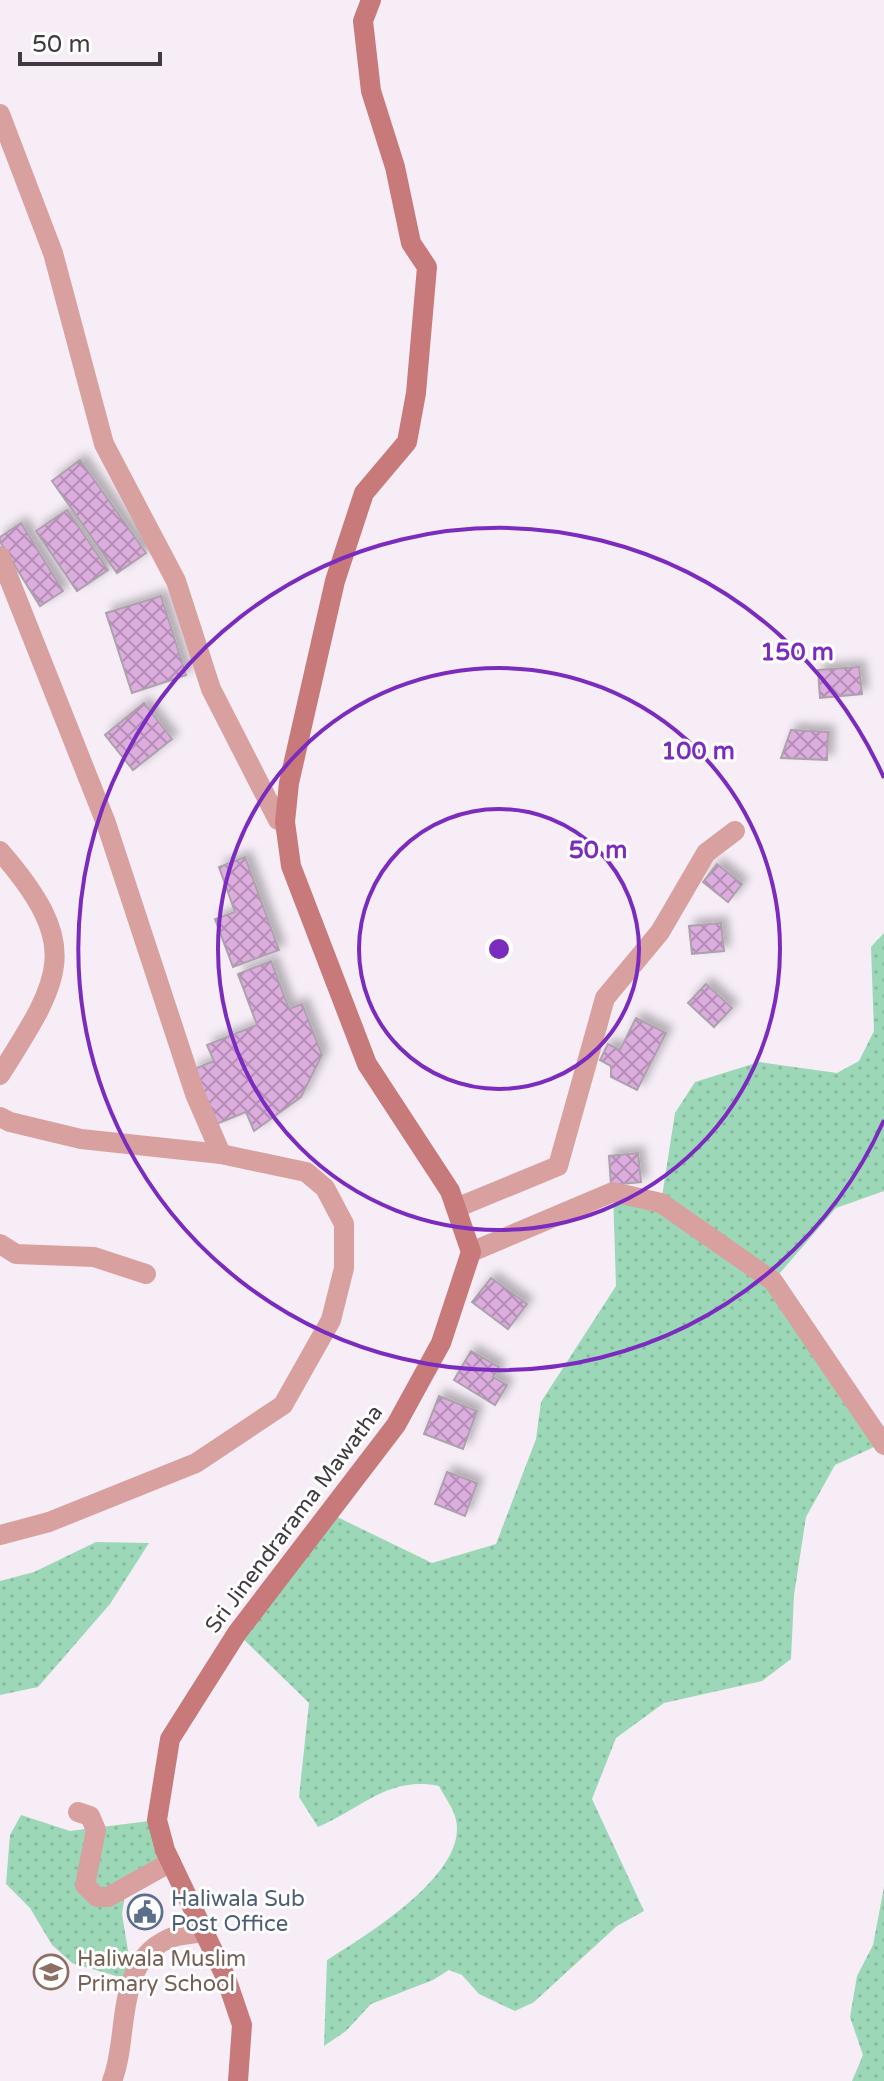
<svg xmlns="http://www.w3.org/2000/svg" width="884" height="2081" font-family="'Varela Round',sans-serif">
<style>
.grass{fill:url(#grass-dots)}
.building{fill:url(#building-cross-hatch);stroke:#aba2ab;stroke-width:2;filter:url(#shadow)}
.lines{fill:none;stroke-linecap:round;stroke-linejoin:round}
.street{stroke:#d8a1a0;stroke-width:20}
.secondary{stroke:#c8797a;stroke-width:20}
.ring{fill:none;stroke:#7b2cbf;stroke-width:4}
.labels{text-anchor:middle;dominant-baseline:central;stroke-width:6;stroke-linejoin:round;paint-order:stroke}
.street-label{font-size:22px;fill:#3f3b3f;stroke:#fff}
.service-label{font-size:22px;fill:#4e5e75;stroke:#fff;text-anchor:start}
.education-label{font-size:22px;fill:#785e54;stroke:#fff;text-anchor:start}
.centre{fill:#7b2cbf;stroke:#fff;stroke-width:4}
.ring-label{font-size:24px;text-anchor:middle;font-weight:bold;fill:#7b2cbf;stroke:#fff;stroke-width:6;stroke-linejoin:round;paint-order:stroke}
</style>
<defs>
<pattern id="grass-dots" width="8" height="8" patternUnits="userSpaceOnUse" patternTransform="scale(2)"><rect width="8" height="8" fill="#9cd8b7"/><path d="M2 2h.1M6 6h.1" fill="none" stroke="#87ba9e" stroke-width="1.8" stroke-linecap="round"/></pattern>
<pattern id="building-cross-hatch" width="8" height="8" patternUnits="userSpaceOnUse" patternTransform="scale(2)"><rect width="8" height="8" fill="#dcadde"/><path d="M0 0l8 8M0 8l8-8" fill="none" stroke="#b48eb5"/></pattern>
<filter id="shadow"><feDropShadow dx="6" dy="-6" stdDeviation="4" flood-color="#0004"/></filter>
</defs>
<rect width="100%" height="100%" fill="#f6edf6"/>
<g class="grass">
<path d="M884 933V1191L836 1208 773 1281 883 1443 835 1465 806 1517 794 1595 791 1659 762 1681 664 1703 616 1738 592 1799 644 1911 617 1926 534 2002 515 2011 479 1994 462 1975 449 1970 433 1980 371 2004 346 2031 324 2046 327 1960C365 1936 468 1874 456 1820 454 1809 444 1796 439 1786 388 1776 363 1808 318 1827L299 1797 309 1703 237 1633 329 1513 432 1563 496 1544 536 1439 541 1402 616 1286 613 1192 661 1203 675 1113 695 1082 759 1062 837 1073 859 1061 874 1031 871 947Z"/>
<path d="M96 1542 149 1543 110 1604 38 1687 0 1695V1581L34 1572Z"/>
<path d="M21 1815 70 1831 157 1820 165 1850 125 1894 122 1914 133 1981 72 1963 52 1945 30 1908 6 1884 10 1835Z"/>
<path d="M884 1887V2081H852L863 2055 850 2017 857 1976 873 1945Z"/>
</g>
<g class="building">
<path d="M80 460 146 553 117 573 52 481Z"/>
<path d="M67 510 108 570 77 591 36 531Z"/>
<path d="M21 523 63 591 40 606 0 542V537Z"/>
<path d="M161 596 186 675 132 693 106 613Z"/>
<path d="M859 667 862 694 820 698 818 670Z"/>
<path d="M144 703 172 739 133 770 105 735Z"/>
<path d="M791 730 828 732 827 760 781 758Z"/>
<path d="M245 857 279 950 233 967 215 919 235 912 219 867Z"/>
<path d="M717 864 742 884 728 902 703 882Z"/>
<path d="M721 923 724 951 692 954 689 926Z"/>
<path d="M271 961 289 1009 302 1004 322 1055 301 1097 254 1131 246 1112 214 1125 192 1070 214 1061 207 1045 257 1025 238 974Z"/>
<path d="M706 984 732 1008 714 1027 688 1003Z"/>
<path d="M636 1018 666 1033 637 1090 611 1077V1066L600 1060 608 1044 620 1050Z"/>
<path d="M638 1153 641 1182 611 1185 609 1156Z"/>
<path d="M491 1278 527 1304 508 1329 472 1302Z"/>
<path d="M471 1351 499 1367 493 1377 507 1385 495 1405 454 1380Z"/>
<path d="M439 1396 477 1411 463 1449 424 1434Z"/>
<path d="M447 1472 477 1483 465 1516 435 1504Z"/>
</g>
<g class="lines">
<g class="street">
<path d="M0 114 53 253 104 444 176 581 211 689 278 820 285 822"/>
<path d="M0 556 106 823 195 1094 221 1154"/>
<path d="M0 851C83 947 62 977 0 1075"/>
<path d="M0 1117 10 1122 81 1139 221 1154 306 1172 325 1188 344 1224V1268L331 1320 283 1405 196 1463 49 1522 0 1535"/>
<path d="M456 1208 558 1166 605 998 660 932 706 853 735 831"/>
<path d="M0 1244 16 1254 94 1257 146 1274"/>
<path d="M471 1252 613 1192 661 1203 773 1281 884 1445"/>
<path d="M78 1812 90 1816 96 1830 85 1885 97 1897H108L171 1862"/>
<path d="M112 2081C130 2037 113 1964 168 1939 178 1934 194 1934 205 1932"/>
</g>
<path class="secondary" d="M238 2081 242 2025 226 1978 165 1850 157 1820 170 1739 237 1633 396 1425 441 1343 471 1252 450 1191 367 1064 291 866 285 822 289 783 335 581 364 493 407 442 416 393 427 267 411 243 395 167 371 91 363 21 371 0"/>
</g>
<g class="ring">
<circle cx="499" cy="949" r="140"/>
<circle cx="499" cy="949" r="281"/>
<path d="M884 1120A421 421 0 1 1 884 778"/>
</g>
<defs>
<g id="civic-ring" transform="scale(1.8)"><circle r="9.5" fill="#fff" stroke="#5c6f8a" stroke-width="1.5"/><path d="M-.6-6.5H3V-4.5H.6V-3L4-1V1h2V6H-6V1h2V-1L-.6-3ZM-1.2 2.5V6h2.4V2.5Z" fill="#5c6f8a"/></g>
<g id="school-ring" transform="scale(1.8)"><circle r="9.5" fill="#fff" stroke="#8d6e63" stroke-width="1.5"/><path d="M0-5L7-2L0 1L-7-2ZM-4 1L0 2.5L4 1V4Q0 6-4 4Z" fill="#8d6e63"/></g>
</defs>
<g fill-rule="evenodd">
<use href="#civic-ring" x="145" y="1912"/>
<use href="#school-ring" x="51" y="1972"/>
</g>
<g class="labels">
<g class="street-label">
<text transform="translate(294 1519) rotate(-53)">Sri Jinendrarama Mawatha</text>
</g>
<g class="service-label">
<text x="171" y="1899">Haliwala Sub<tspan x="171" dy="25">Post Office</tspan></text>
</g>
<g class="education-label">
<text x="77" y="1959">Haliwala Muslim<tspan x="77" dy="25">Primary School</tspan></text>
</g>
</g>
<circle cx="499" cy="949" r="12" class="centre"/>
<g class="ring-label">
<text x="797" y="660">150 m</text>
<text x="698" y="759">100 m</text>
<text x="598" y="858">50 m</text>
</g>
<path d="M20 52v12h140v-12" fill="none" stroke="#3f3b3f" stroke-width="4"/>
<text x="32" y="52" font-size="24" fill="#3f3b3f" stroke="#ffffff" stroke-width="6" paint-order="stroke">50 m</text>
</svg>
